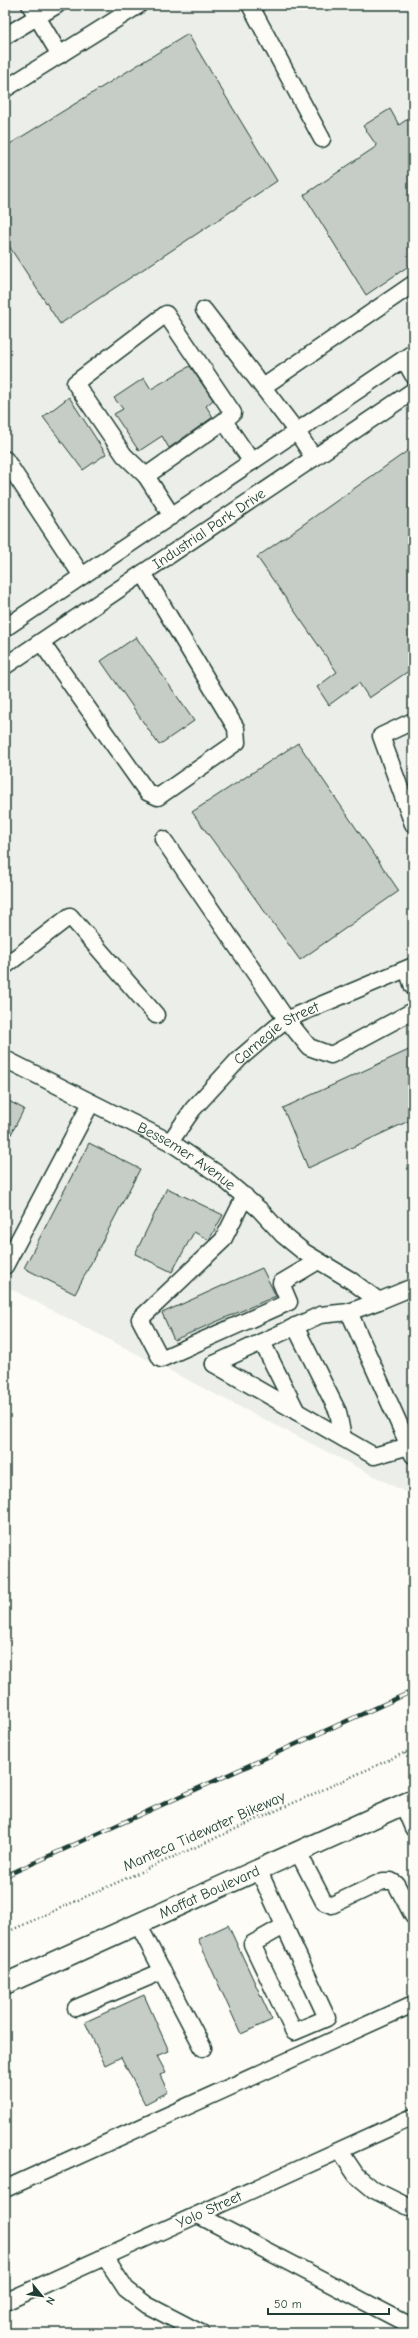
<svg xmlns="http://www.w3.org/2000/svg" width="418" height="2338" font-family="'Comic Neue',sans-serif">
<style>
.built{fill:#eceee9}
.building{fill:#c6cdc7;stroke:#1f3d34}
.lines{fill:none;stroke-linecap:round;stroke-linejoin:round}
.minor-casing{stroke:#1f3d34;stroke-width:19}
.major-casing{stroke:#1f3d34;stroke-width:23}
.path{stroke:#1f3d34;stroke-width:2.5;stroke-dasharray:1 3;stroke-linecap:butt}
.minor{stroke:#fdfcf7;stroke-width:16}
.major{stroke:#fdfcf7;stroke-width:20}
.rail-casing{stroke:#1f3d34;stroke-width:4.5}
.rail{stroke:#fdfcf7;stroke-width:3;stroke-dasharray:9;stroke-linecap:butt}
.labels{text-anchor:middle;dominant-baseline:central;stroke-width:3;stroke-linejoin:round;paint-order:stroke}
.street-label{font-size:15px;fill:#1f3d34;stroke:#fdfcf7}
</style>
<rect width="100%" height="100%" fill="#fdfcf7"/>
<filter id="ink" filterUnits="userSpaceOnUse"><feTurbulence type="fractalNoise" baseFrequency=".025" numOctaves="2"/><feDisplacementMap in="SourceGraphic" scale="8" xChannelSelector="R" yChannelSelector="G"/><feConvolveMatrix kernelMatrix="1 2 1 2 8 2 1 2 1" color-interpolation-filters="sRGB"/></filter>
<g filter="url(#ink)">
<path class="built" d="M5 5H413V1496L5 1286Z"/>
<g class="building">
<path d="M188 34 277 181 60 324 5 240V147Z"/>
<path d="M390 109 399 125 413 115V263L366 295 304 195 377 146 363 126Z"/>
<path d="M190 366 213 400 206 406 213 417 169 448 162 436 139 451 114 414 123 409 114 398 144 378 151 389Z"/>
<path d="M69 397 106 454 83 470 43 417Z"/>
<path d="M413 447V668L369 698 359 683 329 705 317 687 337 672 257 557Z"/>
<path d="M136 637 194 721 159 745 101 661Z"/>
<path d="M298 743 399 891 300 960 192 812Z"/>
<path d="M413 1048V1119L308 1168 283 1108Z"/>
<path d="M5 1099 24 1109 5 1146Z"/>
<path d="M89 1143 140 1169 75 1294 24 1268Z"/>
<path d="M167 1188 223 1215 209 1240 194 1232 172 1272 135 1254Z"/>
<path d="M262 1268 276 1296 174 1340 162 1313Z"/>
<path d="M228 1925 272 2020 241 2034 198 1939Z"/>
<path d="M144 1995 169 2051 157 2056 166 2073 160 2075 168 2092 145 2104 121 2057 105 2065 85 2022Z"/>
</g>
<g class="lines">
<g class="minor-casing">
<g id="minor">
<path d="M30 5 60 55"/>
<path d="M250 5 322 139"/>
<path d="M5 36 57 5"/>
<path d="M5 89 139 5"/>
<path d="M204 310 297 432 314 458"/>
<path d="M404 359 413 375"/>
<path d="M263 387 413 284"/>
<path d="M224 421 233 413 166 314 75 383 124 455 146 476 224 421 252 462"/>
<path d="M5 459 82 576"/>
<path d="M146 476 172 516"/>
<path d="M5 628 413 353"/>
<path d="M41 642 147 792 158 797 237 742 236 728 143 573"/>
<path id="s1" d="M5 666 413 391"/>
<path d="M413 721 381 736 413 824"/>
<path d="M163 839 287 1020 309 1047 331 1055 413 1011"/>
<path d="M5 966 70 916 156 1015"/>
<path d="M407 969 413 987"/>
<path id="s2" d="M5 1059 170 1142 218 1174 260 1210 283 1235 304 1252 349 1279 379 1301 413 1287"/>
<path id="s3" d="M170 1142 193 1109 239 1059 280 1024 299 1014 413 966"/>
<path d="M245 1196 223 1240 140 1319 161 1359 289 1302 281 1283 318 1261"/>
<path d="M5 1266 91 1103"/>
<path d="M379 1301 349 1312 413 1455"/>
<path d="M295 1326 338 1412 343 1438"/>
<path d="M262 1342 297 1412"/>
<path d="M214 1364 374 1456 409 1446"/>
<path d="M214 1364 320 1315 349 1312"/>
<path d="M403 1804 413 1828"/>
<path d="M298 1852 324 1902 332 1905 383 1881H391L396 1884 413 1916"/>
<path d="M258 1869 327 2018 294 2032 252 1944 284 1926"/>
<path d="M138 1924 203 2048"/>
<path d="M76 2008 163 1971"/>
<path d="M340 2151 356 2175 374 2190 413 2209"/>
<path d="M5 2189 413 2004"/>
<path d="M198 2215 413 2327"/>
<path d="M105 2257 126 2289 147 2305 201 2333"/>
<path id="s4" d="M5 2302 413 2117"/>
</g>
</g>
<g class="major-casing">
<g id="major">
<path id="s5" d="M5 1984 413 1800"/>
</g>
</g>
<g class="path">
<path d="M405 1753 413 1768"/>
<path d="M5 1933 413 1749"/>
</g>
<use href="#minor" class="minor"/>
<use href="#major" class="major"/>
<g class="rail-casing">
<path id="rail" d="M5 1876 413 1691"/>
</g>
<use href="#rail" class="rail"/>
</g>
</g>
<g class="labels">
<g class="street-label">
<text stroke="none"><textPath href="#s1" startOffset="246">Industrial Park Drive</textPath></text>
<text stroke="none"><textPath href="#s3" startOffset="154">Carnegie Street</textPath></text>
<text stroke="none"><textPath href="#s2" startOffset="206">Bessemer Avenue</textPath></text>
<text transform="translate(204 1831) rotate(-24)">Manteca Tidewater Bikeway</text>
<text stroke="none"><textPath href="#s5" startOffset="224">Moffat Boulevard</textPath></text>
<text stroke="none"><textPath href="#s4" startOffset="224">Yolo Street</textPath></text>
</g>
</g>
<rect width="418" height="2338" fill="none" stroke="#fdfcf7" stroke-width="20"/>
<rect x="10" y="10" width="398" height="2318" fill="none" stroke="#1f3d34" stroke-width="1.5" filter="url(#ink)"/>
<g transform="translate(42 2296) rotate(119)" stroke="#fdfcf7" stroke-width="3" paint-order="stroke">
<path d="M0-3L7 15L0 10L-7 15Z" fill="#1f3d34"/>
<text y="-6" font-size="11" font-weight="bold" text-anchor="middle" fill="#1f3d34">N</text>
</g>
<path d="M268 2308v6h121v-6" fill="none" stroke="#1f3d34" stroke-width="2"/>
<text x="274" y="2308" font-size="12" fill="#1f3d34" stroke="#fdfcf7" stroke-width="3" paint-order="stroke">50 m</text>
</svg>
